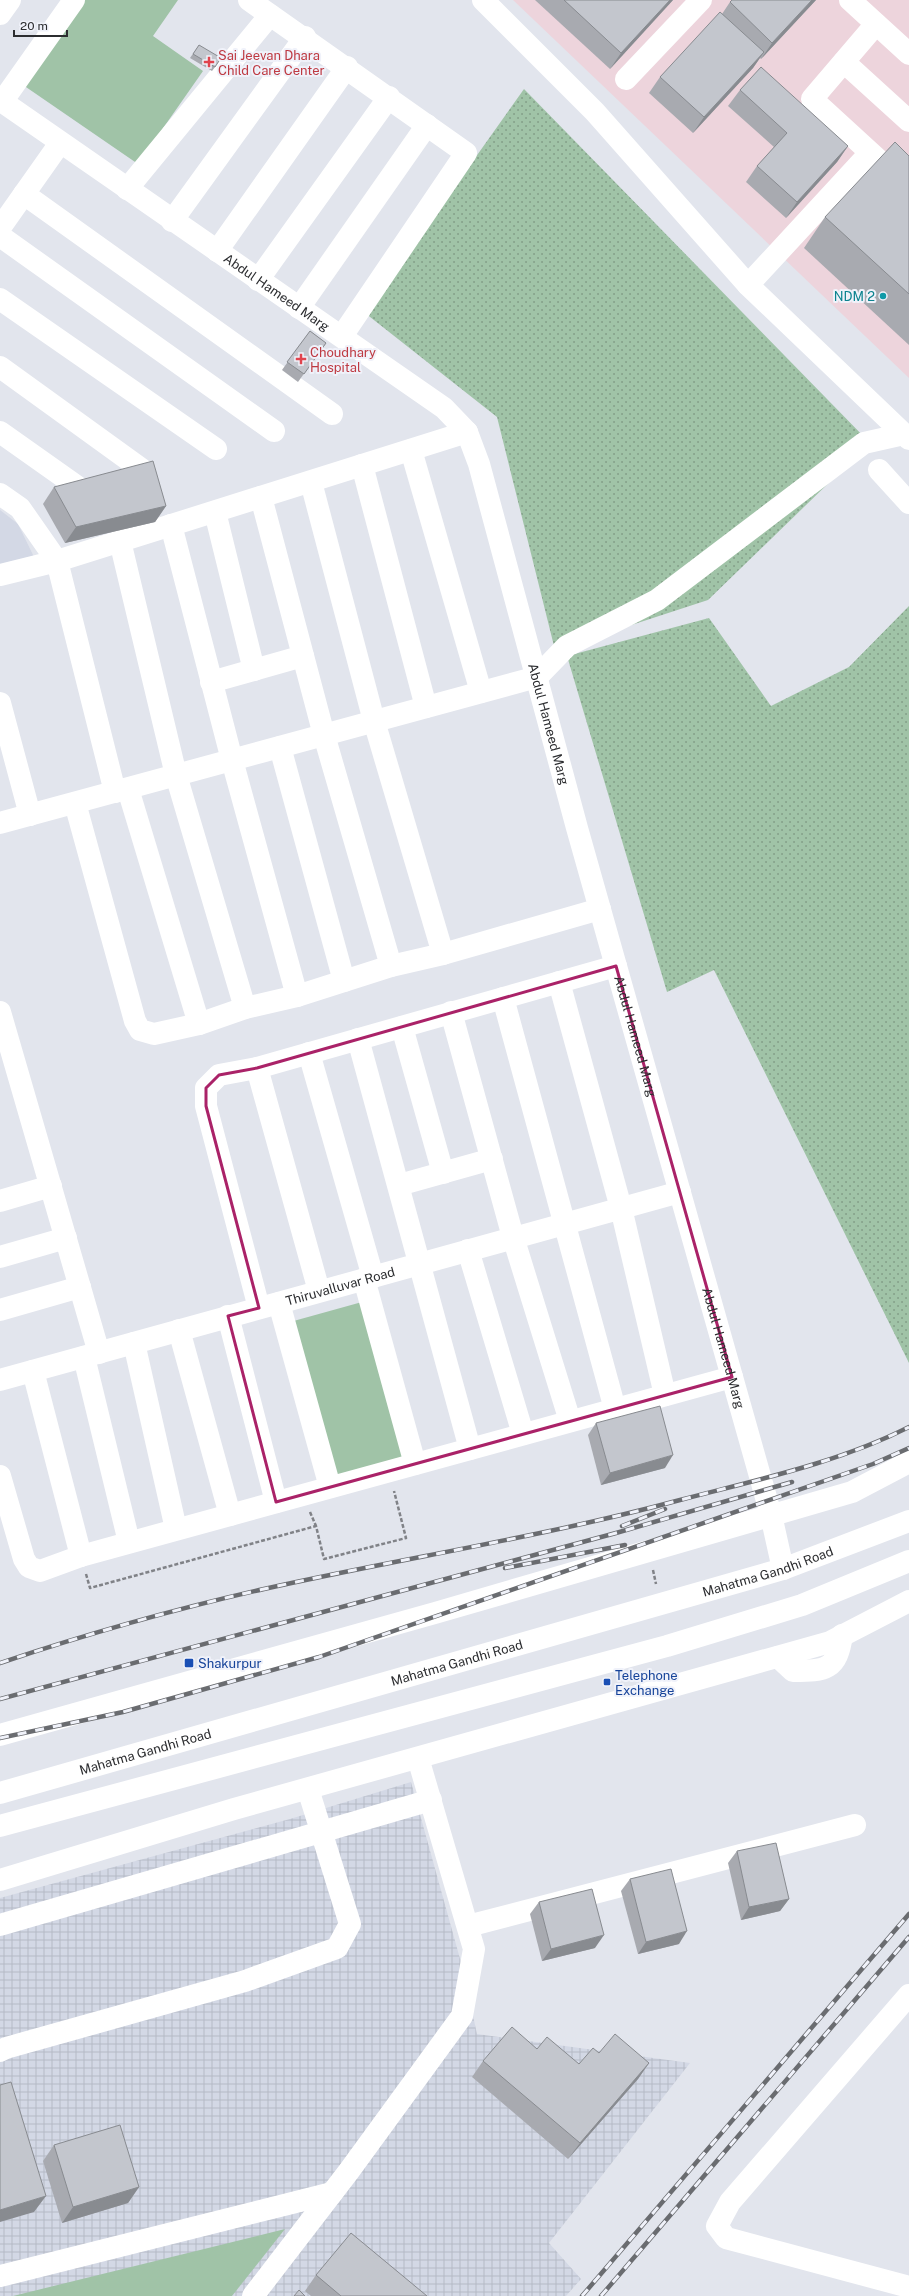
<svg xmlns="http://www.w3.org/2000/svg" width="909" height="2296" font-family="'Public Sans',sans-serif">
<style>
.commercial{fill:#edd4dc}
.industrial{fill:url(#industrial-grid)}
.built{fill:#d3d8e5}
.grass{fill:url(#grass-dots)}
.green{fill:#a0c3a7}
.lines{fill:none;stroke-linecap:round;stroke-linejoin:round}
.path{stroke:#808287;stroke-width:2.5;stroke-dasharray:4 2;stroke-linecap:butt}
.minor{stroke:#fff;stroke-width:22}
.major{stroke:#fff;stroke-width:22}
.rail-casing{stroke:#6a6c70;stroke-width:4.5}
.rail{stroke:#f0f2fa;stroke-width:3;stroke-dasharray:9;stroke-linecap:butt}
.wall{fill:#a8aab0}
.shaded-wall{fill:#888b90}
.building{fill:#c3c6cd;stroke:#888b90}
.marked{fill:none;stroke:#aa2268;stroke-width:3;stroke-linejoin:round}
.health-dot{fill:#e0444e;stroke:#f0f2fa;stroke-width:1.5}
.culture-dot{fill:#0f9aa8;stroke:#f0f2fa;stroke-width:1.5}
.transit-dot{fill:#1a4fb4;stroke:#f0f2fa;stroke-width:1.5}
.labels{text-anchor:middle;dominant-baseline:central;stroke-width:4;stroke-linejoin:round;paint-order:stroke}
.health-label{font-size:13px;fill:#be3a42;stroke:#f0f2fa;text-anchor:start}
.street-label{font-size:13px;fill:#2c2d30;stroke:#f0f2fa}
.culture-label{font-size:13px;fill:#0d838f;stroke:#f0f2fa;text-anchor:end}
.transit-label{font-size:13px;fill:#164399;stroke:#f0f2fa;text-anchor:start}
</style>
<defs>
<pattern id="industrial-grid" width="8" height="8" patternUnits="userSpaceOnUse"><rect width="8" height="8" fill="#d3d8e5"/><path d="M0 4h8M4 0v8" fill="none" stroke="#b5bac5"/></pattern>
<pattern id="grass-dots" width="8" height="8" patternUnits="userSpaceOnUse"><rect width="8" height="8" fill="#a0c3a7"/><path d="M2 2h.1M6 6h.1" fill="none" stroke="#839f88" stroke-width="1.8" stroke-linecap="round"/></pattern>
</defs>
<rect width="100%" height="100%" fill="#e2e5ed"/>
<path class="commercial" d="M513 0H909V378Z"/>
<path class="industrial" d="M411 1782 462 1966 477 2034 690 2063 549 2243 581 2279 566 2296H0V1898L290 1819Z"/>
<path class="built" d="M0 510 18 524 34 557 0 565Z"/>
<g class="grass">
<path d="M524 89 870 443 708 600 555 650 497 417 365 313Z"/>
<path d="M909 606V1363L714 970 667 992 567 656 709 618 771 706 849 667Z"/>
</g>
<g class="green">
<path d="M82 0H178L153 36 203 71 138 164 23 85Z"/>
<path d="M362 1302 405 1457 333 1477 290 1322Z"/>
<path d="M285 2229 232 2296H13Z"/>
</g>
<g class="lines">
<g class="path">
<path d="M310 1512 316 1526"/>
<path d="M653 1570 656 1584"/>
<path d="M86 1574 90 1588 316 1526 324 1559 406 1538 394 1491"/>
</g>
<g class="minor">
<path d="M249 0 466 153 342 336"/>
<path d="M483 0 595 112 748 285 909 439"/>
<path d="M850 0 909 54"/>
<path d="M0 14 10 0"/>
<path d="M876 24 812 99 909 188"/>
<path d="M844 62 909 121"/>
<path d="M626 79 701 0"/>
<path id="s1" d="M0 100 444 408 467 432 479 464 577 828 771 1515 783 1569"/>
<path d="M2 102 74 0"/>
<path d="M127 189 270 15"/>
<path d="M24 194 332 414"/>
<path d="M172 221 305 37"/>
<path d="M0 228 60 143"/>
<path d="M0 236 274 431"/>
<path d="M217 251 347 67"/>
<path d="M258 280 389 97"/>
<path d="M748 285 869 154"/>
<path d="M0 299 216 449"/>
<path d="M299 308 427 125"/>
<path d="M0 367 144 471"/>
<path d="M0 432 82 490"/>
<path d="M411 450 481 692"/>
<path d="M362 465 426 707"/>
<path d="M879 470 909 503"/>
<path d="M311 482 374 721 443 954"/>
<path d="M0 494 20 508 57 561 115 792"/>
<path d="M261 497 324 735 391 966"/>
<path d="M215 512 254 670"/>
<path d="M171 525 232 760 297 996"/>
<path d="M120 541 176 775 245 1008"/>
<path d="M0 575 57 561 467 432"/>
<path d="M211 682 303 656"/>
<path d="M0 703 30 815"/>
<path d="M280 747 344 981"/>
<path d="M128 789 199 1024"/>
<path d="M75 803 135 1021 140 1030 154 1034 199 1024 245 1008 297 996 391 966 443 954 600 909"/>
<path d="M0 823 537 677 567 646 657 600 864 443 904 434"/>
<path d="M559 982 621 1208 665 1395"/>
<path d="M503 998 615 1409"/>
<path d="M0 1012 99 1353"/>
<path d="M451 1012 513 1237 570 1421"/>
<path d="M402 1027 443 1173"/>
<path d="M358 1039 470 1449"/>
<path d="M309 1053 373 1277"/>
<path d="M257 1068 319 1291"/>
<path d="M399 1185 492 1159"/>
<path d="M0 1201 51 1186"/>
<path d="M468 1250 523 1434"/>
<path d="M0 1257 66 1238"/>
<path d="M364 1279 415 1464"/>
<path d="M279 1303 330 1487"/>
<path d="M259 1308 206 1106V1088L219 1075 257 1068 616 966"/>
<path d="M0 1310 80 1287"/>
<path d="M228 1316 276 1502"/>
<path d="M179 1330 230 1515"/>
<path d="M134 1343 176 1529"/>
<path d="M84 1357 129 1542"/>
<path d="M33 1371 81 1556"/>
<path id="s2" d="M0 1380 680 1192"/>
<path d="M0 1476 24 1559 29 1567 40 1571 81 1556 732 1377"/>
<path d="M778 1657 793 1671C826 1671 837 1670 842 1635"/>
<path d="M0 1735 435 1613 852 1492 909 1462"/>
<path d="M0 1880 234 1809 830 1642 909 1601"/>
<path d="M0 1925 431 1800"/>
<path d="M468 1926 855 1825"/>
<path d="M909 1995 730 2202 717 2226 726 2238 909 2287"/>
<path d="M0 2051 6 2048 245 1981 337 1948 350 1924 308 1789"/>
<path d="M0 2276 332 2193"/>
<path d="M253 2296 349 2171 462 2016 474 1949 418 1758"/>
</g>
<g class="major">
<path id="s3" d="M0 1793 783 1569 909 1521"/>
<path d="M0 1826 667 1646 802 1605 909 1561"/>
</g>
<g class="rail-casing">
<g id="rail">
<path d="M622 1526 665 1509"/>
<path d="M505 1568 625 1545"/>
<path d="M0 1663C87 1634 175 1609 264 1589 403 1558 543 1537 680 1500 756 1480 838 1463 909 1427"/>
<path d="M0 1699 616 1533 792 1482"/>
<path d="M0 1738 123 1712 319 1657 873 1464 909 1448"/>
<path d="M582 2296 909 1914"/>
<path d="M601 2296 909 1937"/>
</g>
</g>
<use href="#rail" class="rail"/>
</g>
<g class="wall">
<path d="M535 0H673L610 69Z"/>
<path d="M816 0 761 59 760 58 753 68 693 133 649 93 660 77 722 14 730 2Z"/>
<path d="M199 45 215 67 212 71 190 58Z"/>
<path d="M740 90 848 146 837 162 786 218 746 182 757 166 774 147 728 106Z"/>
<path d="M909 156V345L804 248 825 217Z"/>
<path d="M310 331 326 343 298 382 282 370Z"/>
<path d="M54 487 166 506 155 522 65 543 43 504Z"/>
<path d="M596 1423 665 1468 601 1485 588 1435Z"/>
<path d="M737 1851 789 1899 780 1911 741 1920 728 1863Z"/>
<path d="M630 1879 679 1944 638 1954 621 1891Z"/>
<path d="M539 1902 595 1948 542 1961 530 1914Z"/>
<path d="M537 2049 579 2064 599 2053 649 2063 638 2079 568 2159 472 2077 483 2061Z"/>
<path d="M54 2145 139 2187 128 2203 62 2223 43 2161Z"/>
<path d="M316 2275 427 2296H311L305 2291Z"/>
</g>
<g class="shaded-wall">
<path d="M670 0H673L610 69 621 53Z"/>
<path d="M812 0H816L761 59 772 43Z"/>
<path d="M764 52 753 68 693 133 704 117Z"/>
<path d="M848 146 837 162 786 218 797 202Z"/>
<path d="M166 506 155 522 65 543 76 527Z"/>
<path d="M673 1455 665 1468 601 1485 610 1473Z"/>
<path d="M789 1899 780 1911 741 1920 749 1907Z"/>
<path d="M687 1931 679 1944 638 1954 646 1942Z"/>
<path d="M604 1935 595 1948 542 1961 551 1949Z"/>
<path d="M649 2063 638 2079 568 2159 580 2143Z"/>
<path d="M139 2187 128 2203 62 2223 73 2207Z"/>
<path d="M46 2196 34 2212 0 2222V2210Z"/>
</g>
<g class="building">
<path d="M564 0H670L621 53Z"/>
<path d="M732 0H812L772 43 730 2Z"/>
<path d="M720 12 764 52 704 117 660 77Z"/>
<path d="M199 45 221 58 215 67 193 54Z"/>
<path d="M761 67 848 146 797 202 757 166 787 133 740 90Z"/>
<path d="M895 142 909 156V294L825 217Z"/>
<path d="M310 331 326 343 304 374 287 362Z"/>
<path d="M153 461 166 506 76 527 54 487Z"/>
<path d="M660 1406 673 1455 610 1473 596 1423Z"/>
<path d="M776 1843 789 1899 749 1907 737 1851Z"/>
<path d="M671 1869 687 1931 646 1942 630 1879Z"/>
<path d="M592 1889 604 1935 551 1949 539 1902Z"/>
<path d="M512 2027 537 2049 547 2037 579 2064 593 2048 599 2053 615 2034 649 2063 580 2143 483 2061Z"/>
<path d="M11 2082 46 2196 0 2210V2085Z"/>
<path d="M120 2125 139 2187 73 2207 54 2145Z"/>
<path d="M351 2233 427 2296H341L316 2275Z"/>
<path d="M299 2290 305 2296H294Z"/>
</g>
<path class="marked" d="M616 966 732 1377 276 1502 228 1316 259 1308 206 1106V1088L219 1075 257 1068Z"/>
<g class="health-dot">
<path d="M207 56h4v4h4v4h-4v4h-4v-4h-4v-4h4z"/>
<path d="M299 353h4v4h4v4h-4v4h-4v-4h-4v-4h4z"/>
</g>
<circle class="culture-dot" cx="883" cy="296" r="4"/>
<g class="transit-dot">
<rect x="184" y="1658" width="10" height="10" rx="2"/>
<rect x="603" y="1678" width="8" height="8" rx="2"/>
</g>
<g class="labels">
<g class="health-label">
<text x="218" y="55">Sai Jeevan Dhara<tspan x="218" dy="15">Child Care Center</tspan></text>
<text x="310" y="352">Choudhary<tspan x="310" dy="15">Hospital</tspan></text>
</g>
<g class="street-label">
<text stroke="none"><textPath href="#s1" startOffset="337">Abdul Hameed Marg</textPath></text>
<text stroke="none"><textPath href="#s1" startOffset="877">Abdul Hameed Marg</textPath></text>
<text stroke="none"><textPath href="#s1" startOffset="1201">Abdul Hameed Marg</textPath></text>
<text stroke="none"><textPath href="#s2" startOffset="353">Thiruvalluvar Road</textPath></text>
<text stroke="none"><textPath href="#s1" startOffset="1525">Abdul Hameed Marg</textPath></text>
<text stroke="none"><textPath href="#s3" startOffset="799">Mahatma Gandhi Road</textPath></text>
<text stroke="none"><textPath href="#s3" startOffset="475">Mahatma Gandhi Road</textPath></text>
<text stroke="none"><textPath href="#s3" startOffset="151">Mahatma Gandhi Road</textPath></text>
</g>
<g class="culture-label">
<text x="875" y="296">NDM 2</text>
</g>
<g class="transit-label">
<text x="198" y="1663">Shakurpur</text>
<text x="615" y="1675">Telephone<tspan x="615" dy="15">Exchange</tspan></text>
</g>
</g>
<path d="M14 30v6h53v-6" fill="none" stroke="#2c2d30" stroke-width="2"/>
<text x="20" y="30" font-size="12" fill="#2c2d30" stroke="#f0f2fa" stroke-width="3" paint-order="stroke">20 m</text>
</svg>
